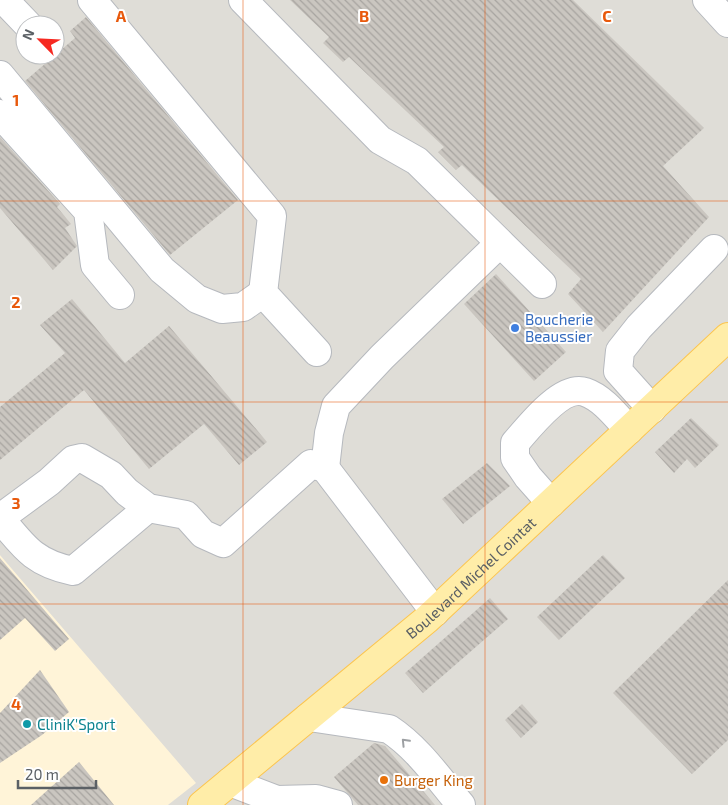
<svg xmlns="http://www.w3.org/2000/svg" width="728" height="805" font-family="'Exo 2',sans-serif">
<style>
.commercial{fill:#fff4d8}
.industrial{fill:#dfddd7;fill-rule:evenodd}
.building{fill:url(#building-back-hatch)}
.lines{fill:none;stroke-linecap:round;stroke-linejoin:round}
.minor-casing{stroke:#b6b9be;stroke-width:30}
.major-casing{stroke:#fcc54f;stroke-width:30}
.minor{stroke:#fff;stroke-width:28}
.major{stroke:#ffeda8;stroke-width:28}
.oneway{stroke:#9da0a3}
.grid{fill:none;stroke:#e8590c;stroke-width:1;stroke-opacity:0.55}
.shop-dot{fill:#3f7fe0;stroke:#fff;stroke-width:2}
.culture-dot{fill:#0f9aa8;stroke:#fff;stroke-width:2}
.food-dot{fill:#e8710a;stroke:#fff;stroke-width:2}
.labels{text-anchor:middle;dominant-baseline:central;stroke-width:4;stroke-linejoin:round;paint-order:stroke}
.shop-label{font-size:15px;fill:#366cbe;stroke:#fff;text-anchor:start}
.street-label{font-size:15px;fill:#5b6065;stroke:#fff}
.culture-label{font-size:15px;fill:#0d838f;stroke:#fff;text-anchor:start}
.food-label{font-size:15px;fill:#c56008;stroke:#fff;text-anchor:start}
.grid-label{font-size:16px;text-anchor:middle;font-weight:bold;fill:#e8590c;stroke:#fff;stroke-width:4;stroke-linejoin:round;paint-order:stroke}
</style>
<defs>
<pattern id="building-back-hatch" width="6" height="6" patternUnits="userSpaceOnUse" patternTransform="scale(1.25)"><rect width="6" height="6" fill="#cac6c0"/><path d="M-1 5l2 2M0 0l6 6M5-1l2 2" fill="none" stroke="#a7a4a0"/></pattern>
</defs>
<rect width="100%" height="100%" fill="#efece3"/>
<path class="commercial" d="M0 555 197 783 168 805H0Z"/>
<path class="industrial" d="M0 0H728V805H168L196 783 0 555ZM25 25H55V55H25Z"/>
<g class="building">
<path d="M290 0H573L704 128 663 166 709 217 603 332 568 294 581 279 462 165 456 170 438 152 444 147 349 57 343 62 323 43 329 37Z"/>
<path d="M86 17 238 200 170 255 25 81 75 38 70 31Z"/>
<path d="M0 137 60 204 57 207 71 224 65 228 77 246 53 270 0 208Z"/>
<path d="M496 274 566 352 534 381 464 304Z"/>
<path d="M72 299 125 363 169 326 267 442 239 465 204 424 149 469 84 390 0 460V407L65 353 40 325Z"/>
<path d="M691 418 719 445 695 468 687 459 674 473 655 452Z"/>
<path d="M487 463 510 486 463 524 442 499Z"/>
<path d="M603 555 625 578 559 640 537 617Z"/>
<path d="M0 558 69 639 55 651 25 618 0 640Z"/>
<path d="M728 580V740L692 774 613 693Z"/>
<path d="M490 598 508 619 423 693 405 673Z"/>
<path d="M40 670 69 712 42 735 0 763V713Z"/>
<path d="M522 704 538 722 521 738 505 720Z"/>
<path d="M374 743 385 746 435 805H358L334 777Z"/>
<path d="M79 762 114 805H31Z"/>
</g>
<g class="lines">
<g class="minor-casing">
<g id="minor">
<path d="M92 0 272 216 263 293 317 352"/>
<path d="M243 0 380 140 417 161 542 284"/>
<path d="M707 0 728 23"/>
<path d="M6 2 28 25"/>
<path d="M0 75 162 270 197 299 222 309 243 307 263 293"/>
<path d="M0 114 88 211 95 265 120 295"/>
<path d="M652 409 618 371 620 351 639 327 714 249"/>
<path d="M325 468 329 433 336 406 382 357 500 243"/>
<path d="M551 503 528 477 515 458V443C529 427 562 384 585 392 603 398 617 417 629 430"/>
<path d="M0 518 49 482 73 460 82 458 111 475 127 492 148 508 186 515 203 534 223 543 311 464 325 468 435 612"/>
<path d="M0 518C24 547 34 563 73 571L148 508"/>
<path d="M309 717 389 729C418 748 439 779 461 805"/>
<path d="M230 782 277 800 281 805"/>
<path d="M277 800 316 799 338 805"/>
</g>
</g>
<g class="major-casing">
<g id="major">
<path id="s1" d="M202 805 426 620 728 337"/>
</g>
</g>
<use href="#minor" class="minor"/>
<use href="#major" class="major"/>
</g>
<defs><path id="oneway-chevron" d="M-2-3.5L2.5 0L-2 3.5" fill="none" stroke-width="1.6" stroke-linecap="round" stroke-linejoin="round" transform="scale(1.25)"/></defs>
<use class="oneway" href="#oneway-chevron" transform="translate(405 742) rotate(-134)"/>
<path class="grid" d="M243 0V805M485 0V805M0 201H728M0 402H728M0 604H728"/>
<circle class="shop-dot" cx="515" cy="328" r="5"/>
<circle class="culture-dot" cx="27" cy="724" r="5"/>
<circle class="food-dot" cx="384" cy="780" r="5"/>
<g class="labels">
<g class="shop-label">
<text x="525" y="319">Boucherie<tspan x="525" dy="17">Beaussier</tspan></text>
</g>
<g class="street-label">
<text stroke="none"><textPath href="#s1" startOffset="352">Boulevard Michel Cointat</textPath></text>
</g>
<g class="culture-label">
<text x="37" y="724">CliniK'Sport</text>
</g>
<g class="food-label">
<text x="394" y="780">Burger King</text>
</g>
</g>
<g class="grid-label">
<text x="121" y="22">A</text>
<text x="364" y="22">B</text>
<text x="607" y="22">C</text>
<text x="16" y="106">1</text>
<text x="16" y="308">2</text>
<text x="16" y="509">3</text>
<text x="16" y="710">4</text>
</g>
<g transform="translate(40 40) rotate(294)"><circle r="24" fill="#ffffff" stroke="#bdbfc1"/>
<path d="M0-4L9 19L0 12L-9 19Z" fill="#f62921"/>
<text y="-8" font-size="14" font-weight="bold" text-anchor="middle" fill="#5b6065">N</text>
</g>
<path d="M18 780v8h78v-8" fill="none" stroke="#5b6065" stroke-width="2.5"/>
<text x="25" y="780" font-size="15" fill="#5b6065" stroke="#ffffff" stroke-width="4" paint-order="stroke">20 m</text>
</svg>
